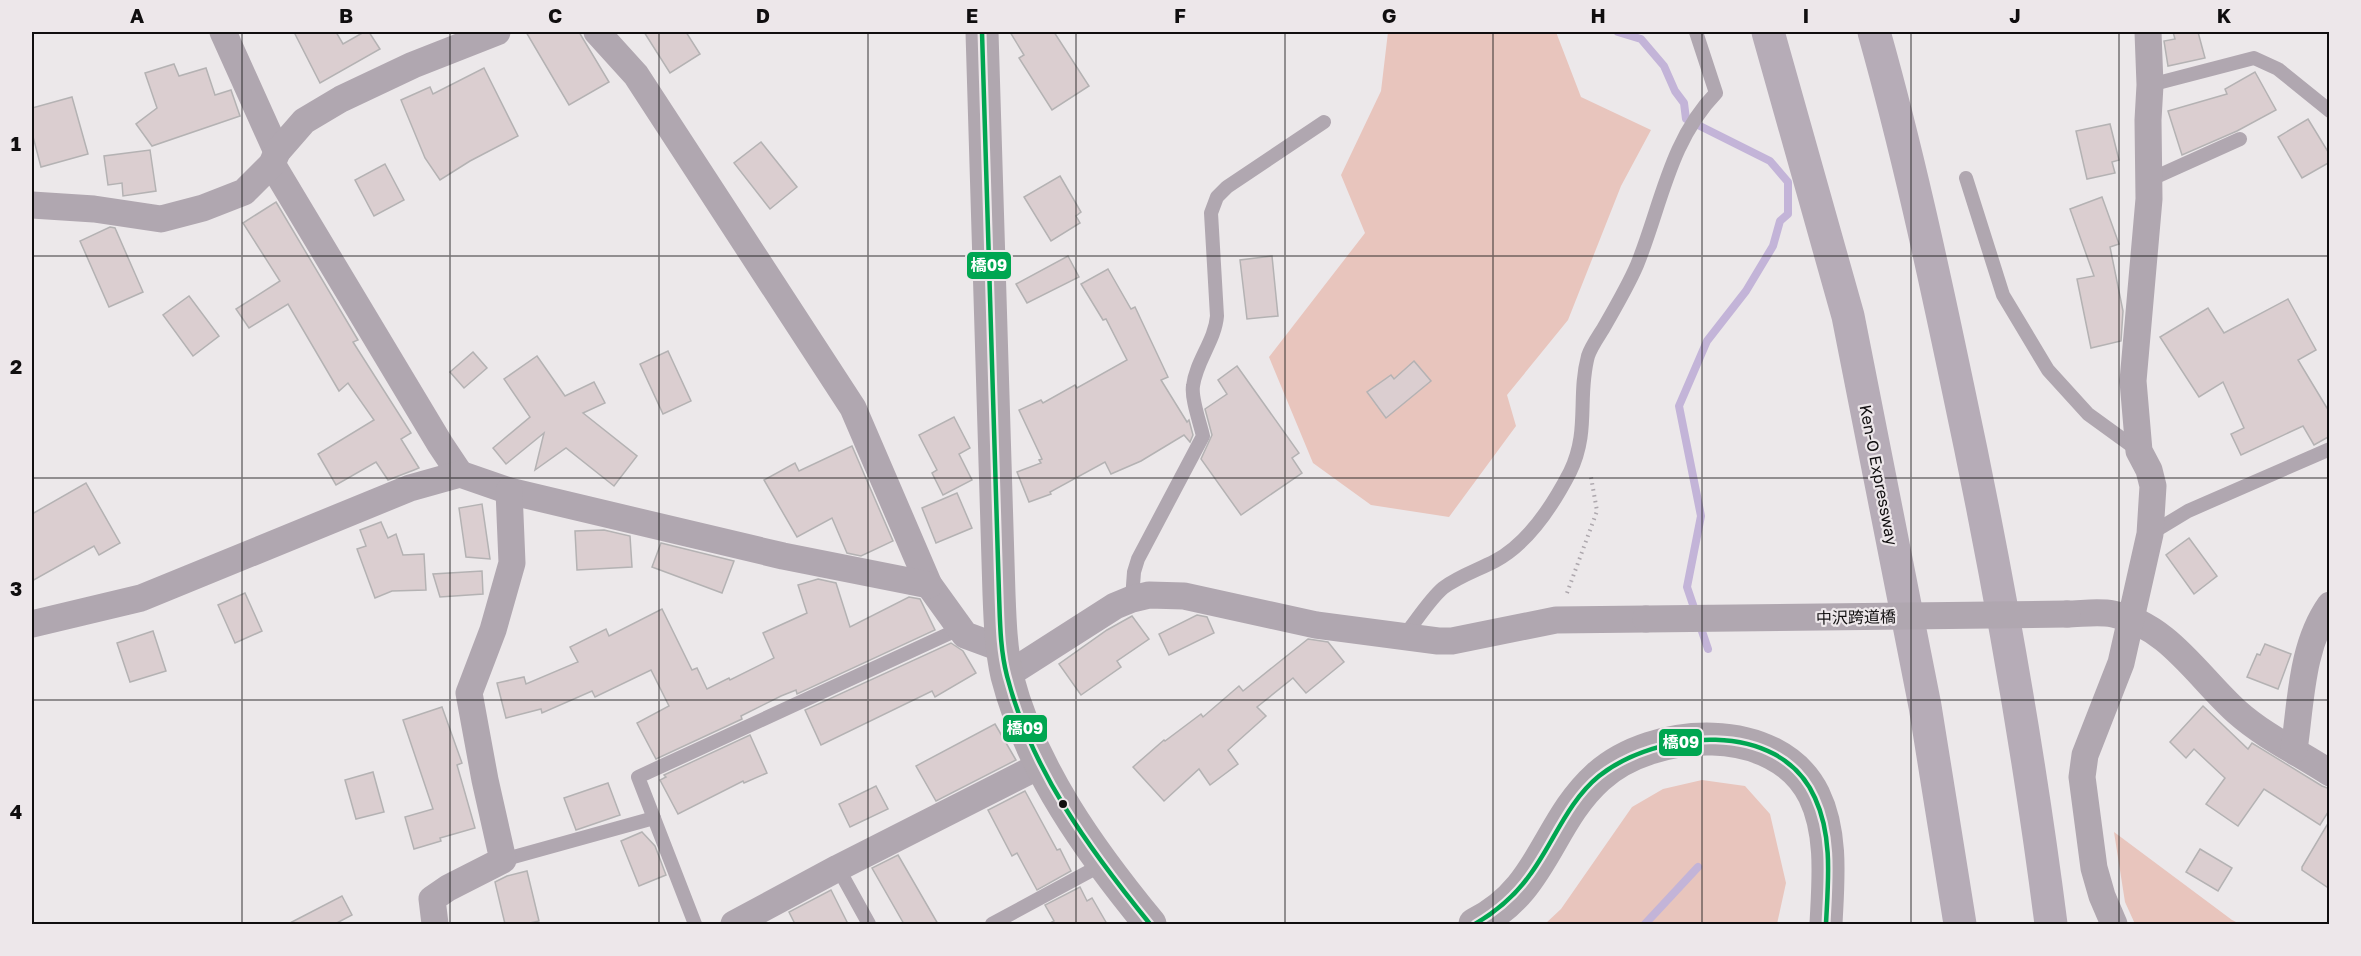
<svg xmlns="http://www.w3.org/2000/svg" width="2361" height="956" font-family="'Golos Text','Noto Sans JP',sans-serif">
<style>
.forest{fill:#e8c5bd}
.lines{fill:none;stroke-linecap:round;stroke-linejoin:round}
.stream{stroke:#c3b4d8;stroke-width:8}
.building{fill:#dbced0;stroke:#b4b2b3;stroke-width:1.5}
.path{stroke:#ada7ad;stroke-width:4;stroke-dasharray:1.5 4.5;stroke-linecap:butt}
.lane{stroke:#b0a7b0;stroke-width:14}
.street{stroke:#b0a7b0;stroke-width:27}
.secondary{stroke:#b0a7af;stroke-width:33}
.highway{stroke:#b6acb7;stroke-width:33}
.street-bridge{stroke:#b0a7b0;stroke-width:27}
.bus-1-casing{stroke:#ede7ea;stroke-width:9}
.bus-1{stroke:#00a651;stroke-width:4.5}
.grid{fill:none;stroke:#100e0f;stroke-width:1.5;stroke-opacity:0.55}
.bus-dot{fill:#100e0f;stroke:#ede7ea;stroke-width:2}
.labels{text-anchor:middle;dominant-baseline:central;stroke-width:4.5;stroke-linejoin:round;paint-order:stroke}
.street-label{font-size:16px;fill:#100e0f;stroke:#ede7ea}
.line-badge{stroke:#ede7ea;stroke-width:2}
.badge-label{font-size:16px;text-anchor:middle;font-weight:bold;fill:#fff}
.neatline{fill:none;stroke:#100e0f;stroke-width:2}
.grid-label{font-size:20px;text-anchor:middle;font-weight:bold;fill:#100e0f}
</style>
<rect width="100%" height="100%" fill="#ece8ea"/>
<g class="forest">
<path d="M1388 32H1556L1581 97 1651 130 1621 186 1568 320 1507 395 1516 426 1449 517 1371 505 1313 463 1269 357 1365 233 1341 175 1381 91Z"/>
<path d="M1702 780 1745 786 1770 814 1786 883 1777 924H1545L1561 909 1632 807 1663 789Z"/>
<path d="M2114 832 2232 920 2240 924H2135L2125 902Z"/>
</g>
<g class="lines">
<g class="stream">
<path d="M1618 32 1641 39 1664 66 1675 91 1684 103 1686 119 1770 161 1788 182V214L1780 221 1773 246 1746 291 1707 341 1679 406 1701 516 1687 587 1708 649"/>
<path d="M1645 924 1698 867"/>
</g>
</g>
<g class="building">
<path d="M294 32H336L343 44 364 32H369L380 49 320 83Z"/>
<path d="M526 32H579L609 82 569 105Z"/>
<path d="M644 32H686L700 54 670 73Z"/>
<path d="M1010 32H1054L1089 86 1052 110 1019 58 1024 55Z"/>
<path d="M2173 32H2198L2205 58 2168 66 2164 41 2175 39Z"/>
<path d="M174 64 179 76 206 68 215 95 231 90 240 116 152 146 136 124 157 108 145 73Z"/>
<path d="M484 68 518 136 470 161 440 180 425 158 401 100 430 87 433 94Z"/>
<path d="M2255 72 2276 110 2237 131 2182 155 2168 111 2227 94 2225 89Z"/>
<path d="M72 97 88 154 41 167 32 133V108Z"/>
<path d="M2308 119 2330 155V162L2302 178 2278 137Z"/>
<path d="M2110 124 2119 160 2112 162 2115 173 2087 179 2076 131Z"/>
<path d="M761 142 797 187 770 209 734 163Z"/>
<path d="M150 150 156 191 123 196 122 183 108 185 104 156Z"/>
<path d="M385 164 404 200 374 216 355 180Z"/>
<path d="M1060 176 1081 212 1076 216 1080 223 1051 241 1024 197Z"/>
<path d="M2102 197 2119 244 2110 247 2123 311 2121 341 2091 348 2077 279 2094 276 2070 209Z"/>
<path d="M276 202 358 340 353 342 411 433 401 439 419 468 414 470 388 480 376 462 336 485 318 454 374 420 348 383 339 391 288 304 249 328 236 309 280 281 243 223Z"/>
<path d="M110 227 115 228 143 292 109 307 80 241Z"/>
<path d="M1068 256 1079 277 1027 303 1016 284Z"/>
<path d="M1272 256 1278 316 1247 319 1240 260Z"/>
<path d="M1108 269 1131 309 1135 307 1168 377 1161 380 1187 422 1189 420 1193 435 1190 442 1184 435 1141 461 1111 474 1105 462 1050 492 1051 494 1029 502 1017 472 1041 463 1039 460 1042 459 1019 410 1041 400 1043 403 1075 385 1077 388 1127 360 1106 319 1103 320 1081 284Z"/>
<path d="M189 296 219 336 193 356 163 315Z"/>
<path d="M2288 299 2316 350 2298 360 2330 413V436L2314 445 2303 426 2241 455 2231 434 2244 428 2223 382 2199 397 2160 337 2208 308 2224 333Z"/>
<path d="M668 351 691 401 663 414 640 364Z"/>
<path d="M473 352 487 368 464 388 450 372Z"/>
<path d="M537 356 565 396 594 382 605 403 583 413 637 456 614 486 566 448 535 470 544 433 506 464 493 448 530 417 504 379Z"/>
<path d="M1414 361 1431 381 1386 418 1367 392 1391 375 1394 379Z"/>
<path d="M1237 366 1299 453 1292 458 1302 473 1241 515 1201 459 1212 435 1205 409 1227 394 1218 380Z"/>
<path d="M954 417 970 448 959 454 972 480 943 495 932 473 937 470 919 435Z"/>
<path d="M852 446 893 541 861 556 847 553 832 518 797 537 764 480 795 463 799 471Z"/>
<path d="M86 483 120 543 99 555 94 546 32 581V514Z"/>
<path d="M957 493 972 528 936 543 922 508Z"/>
<path d="M482 504 490 559 466 557 459 508Z"/>
<path d="M381 522 388 538 396 534 403 555 424 554 426 590 392 591 375 598 357 549 366 546 360 530Z"/>
<path d="M604 530 630 536 632 567 577 570 575 531Z"/>
<path d="M2189 538 2217 576 2194 594 2166 555Z"/>
<path d="M661 543 734 561 722 593 652 567Z"/>
<path d="M482 571 483 594 440 597 433 574Z"/>
<path d="M818 579 836 583 850 627 909 597 920 599 935 630 797 694 796 690 781 696 741 716 742 719 656 759 637 723 669 706 651 670 595 697 592 691 542 713 541 709 506 718 497 683 524 677 526 684 578 662 570 647 606 629 609 636 662 609 692 670 697 668 707 689 729 678 730 680 774 658 763 633 807 613 798 585Z"/>
<path d="M245 593 262 631 235 643 218 605Z"/>
<path d="M1197 615 1207 617 1214 633 1169 655 1159 634Z"/>
<path d="M1132 616 1149 639 1117 661 1121 667 1081 695 1059 664 1107 630Z"/>
<path d="M153 631 166 671 130 682 117 643Z"/>
<path d="M1308 639 1328 642 1344 662 1306 693 1293 678 1257 707 1266 716 1228 750 1238 764 1210 785 1199 769 1164 801 1133 767 1164 740 1165 741 1201 714 1203 717 1239 686 1243 691Z"/>
<path d="M951 643 963 651 976 673 935 697 932 691 821 745 805 710Z"/>
<path d="M2265 644 2291 654 2278 689 2247 677 2257 654 2260 655Z"/>
<path d="M2203 706 2248 749 2252 743 2322 786 2330 789V809L2320 825 2264 789 2238 826 2206 804 2225 778 2194 749 2186 758 2170 742Z"/>
<path d="M442 707 462 763 457 765 475 828 440 838 441 841 414 849 405 817 433 809 403 720Z"/>
<path d="M995 724 1016 760 936 801 916 766Z"/>
<path d="M750 735 767 773 744 783 743 781 678 814 660 780 666 777 664 775Z"/>
<path d="M373 772 384 812 356 819 345 780Z"/>
<path d="M608 783 620 815 576 830 564 798Z"/>
<path d="M876 786 888 809 850 827 839 804Z"/>
<path d="M1025 791 1057 850 1060 849 1071 871 1037 890 1017 853 1012 856 988 810Z"/>
<path d="M2330 820V889L2302 870V867Z"/>
<path d="M642 832 655 846 666 875 639 886 621 841Z"/>
<path d="M2200 849 2232 868 2218 891 2186 872Z"/>
<path d="M898 855 938 924H904L872 868Z"/>
<path d="M527 871 539 921 525 924H505L495 882 507 876Z"/>
<path d="M1080 887 1087 901 1092 898 1107 924H1048L1054 921 1045 905Z"/>
<path d="M831 890 848 924H795L789 912Z"/>
<path d="M342 896 352 915 335 924H288Z"/>
</g>
<g class="lines">
<path class="path" d="M1567 593 1597 511 1591 477"/>
<g class="lane">
<path d="M2150 85 2254 58 2278 69 2330 111"/>
<path d="M1966 178 2003 295 2048 370 2088 414 2139 451"/>
<path d="M2149 180 2240 139"/>
<path d="M2150 534 2188 511 2330 449"/>
<path d="M1132 599 1134 572 1138 559 1203 436C1200 423 1191 398 1193 386 1196 361 1215 341 1217 316L1211 213 1217 197 1227 187 1324 122"/>
<path d="M1403 637C1416 622 1428 601 1443 588 1459 576 1478 570 1495 561 1529 543 1553 505 1570 472 1590 431 1577 397 1588 356 1591 347 1598 337 1603 329 1615 308 1628 286 1637 265 1661 206 1670 140 1716 93L1696 32"/>
<path d="M503 860 654 818"/>
<path d="M838 868 869 924"/>
<path d="M695 924 638 777 959 629"/>
<path d="M992 924 1103 864"/>
</g>
<g class="street">
<path d="M223 32 277 152"/>
<path d="M597 32 636 75 853 408 929 585 965 635 1003 649"/>
<path d="M272 164 440 444 460 474"/>
<path d="M32 205 94 209 161 219 203 208 244 192 272 164 277 152 304 121 341 99 413 65 497 32"/>
<path d="M2067 614C2081 614 2098 611 2113 614 2168 625 2198 677 2237 712 2264 736 2299 753 2330 773"/>
<path d="M32 624 141 598 410 488 460 474 509 491 783 556 929 585"/>
<path d="M1007 675 1115 606 1132 599 1149 595 1184 596 1316 625 1438 641H1452L1556 620 1646 619"/>
<path d="M2294 750C2301 702 2301 646 2330 605"/>
<path d="M435 924 432 899 448 888 503 860 485 780 469 693 493 630 512 563 509 491"/>
<path d="M734 924 838 868 1041 765"/>
<path d="M2114 924 2102 896 2094 868 2082 777 2085 755 2121 663 2150 534 2153 486 2149 470 2139 451 2133 381 2149 199 2148 120 2150 85 2148 32"/>
</g>
<g class="secondary">
<path d="M982 32 999 594C1000 621 1001 649 1007 676 1031 769 1090 851 1150 924"/>
<path d="M1475 924C1543 891 1547 823 1598 777 1653 727 1777 720 1814 795 1833 834 1828 882 1826 924"/>
</g>
<g class="highway">
<path d="M1768 32 1848 316 1925 706 1960 924"/>
<path d="M1874 32C1907 149 1933 269 1958 388 1996 566 2028 744 2051 924"/>
</g>
<path class="street-bridge" d="M1646 619 2067 614"/>
<g class="bus-1-casing">
<g id="bus-1">
<path d="M982 32 999 594C1000 621 1000 649 1007 676 1031 770 1090 850 1150 924"/>
<path d="M1475 924C1497 911 1514 897 1529 876 1553 844 1567 802 1599 776 1657 730 1780 718 1815 798 1833 837 1828 882 1826 924"/>
</g>
</g>
<use href="#bus-1" class="bus-1"/>
</g>
<path class="grid" d="M242 32V924M450 32V924M659 32V924M868 32V924M1076 32V924M1285 32V924M1493 32V924M1702 32V924M1911 32V924M2119 32V924M32 256H2330M32 478H2330M32 700H2330"/>
<circle class="bus-dot" cx="1063" cy="804" r="5"/>
<g class="labels">
<g class="street-label">
<text transform="translate(1879 475) rotate(79)">Ken-O Expressway</text>
<text transform="translate(1856 617) rotate(-1)">中沢跨道橋</text>
</g>
</g>
<g class="line-badge">
<rect x="966" y="251" width="46" height="29" rx="6" fill="#00a651"/>
<rect x="1002" y="714" width="46" height="29" rx="6" fill="#00a651"/>
<rect x="1658" y="728" width="45" height="29" rx="6" fill="#00a651"/>
</g>
<g class="badge-label">
<text x="989" y="271">橋09</text>
<text x="1025" y="734">橋09</text>
<text x="1681" y="748">橋09</text>
</g>
<rect width="2361" height="956" fill="none" stroke="#ede7ea" stroke-width="66"/>
<rect x="33" y="33" width="2295" height="890" class="neatline"/>
<g class="grid-label">
<text x="137" y="23">A</text>
<text x="346" y="23">B</text>
<text x="555" y="23">C</text>
<text x="763" y="23">D</text>
<text x="972" y="23">E</text>
<text x="1180" y="23">F</text>
<text x="1389" y="23">G</text>
<text x="1598" y="23">H</text>
<text x="1806" y="23">I</text>
<text x="2015" y="23">J</text>
<text x="2224" y="23">K</text>
<text x="16" y="151">1</text>
<text x="16" y="374">2</text>
<text x="16" y="596">3</text>
<text x="16" y="819">4</text>
</g>
</svg>
